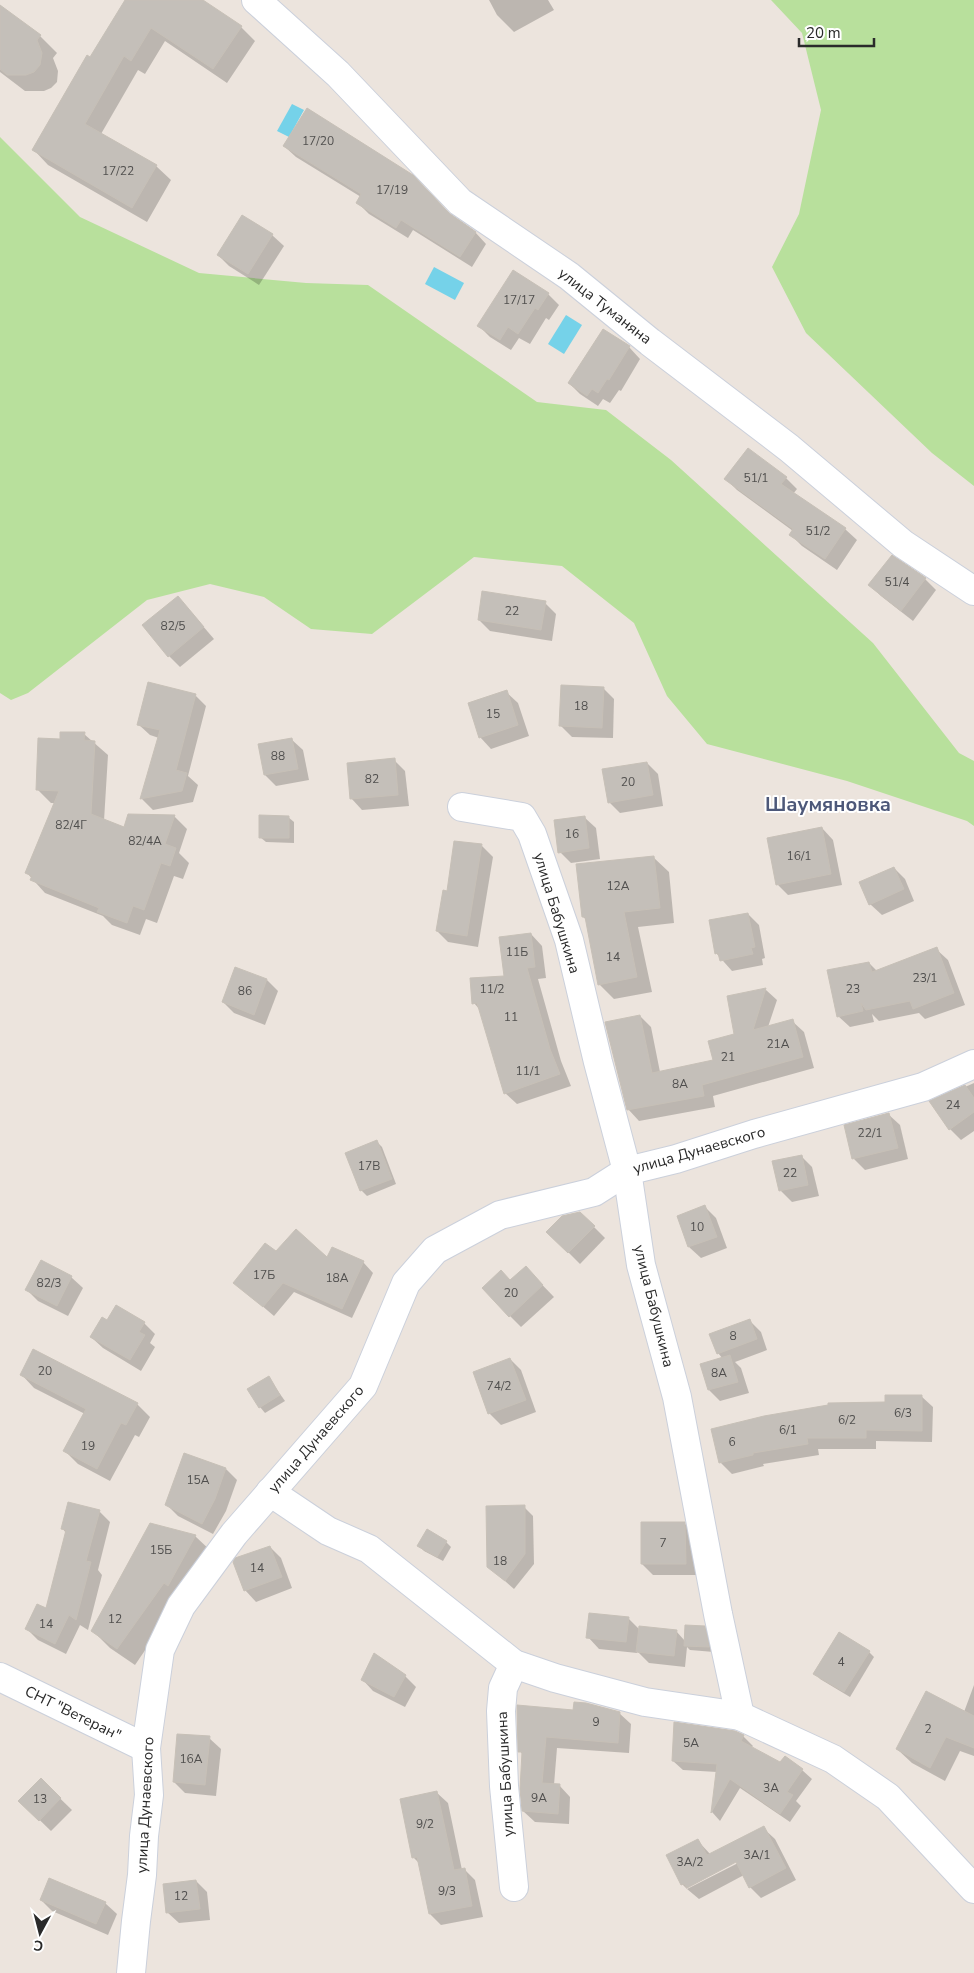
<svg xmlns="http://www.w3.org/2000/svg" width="974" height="1973" font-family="'Nunito Sans',sans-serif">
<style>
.green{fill:#b8e09c}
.water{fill:#75d2e9}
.shadow{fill:#0003}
.building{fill:#c4bfb9;stroke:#c7c0b7}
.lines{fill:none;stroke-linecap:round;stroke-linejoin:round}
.minor-casing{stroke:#cbd0db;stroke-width:30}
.minor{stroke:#fff;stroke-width:28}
.labels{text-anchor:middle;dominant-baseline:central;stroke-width:4;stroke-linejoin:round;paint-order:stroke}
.number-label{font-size:12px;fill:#504f4e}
.street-label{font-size:15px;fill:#2a2a2a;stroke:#fff}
.district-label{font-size:20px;font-weight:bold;fill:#4d5879;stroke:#fff}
</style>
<rect width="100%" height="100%" fill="#ece4dd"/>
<g class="green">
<path d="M771 0H974V486L932 453 806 333 772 267 799 214 821 110 802 33Z"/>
<path d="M0 137 80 217 199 273 306 283 368 285 537 402 606 410 671 460 873 643 959 753 974 761V826L967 821 847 781 707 744 667 696 634 623 562 566 474 557 372 634 311 629 264 597 210 584 147 600 28 693 11 700 0 693Z"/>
</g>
<g class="water">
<path d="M292 104 304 110 289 137 277 131Z"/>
<path d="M434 267 464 283 455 300 425 284Z"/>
<path d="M566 315 582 325 564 354 548 344Z"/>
</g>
<g class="shadow">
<path d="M126 0H182L241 27 255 41 227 83 165 41 145 74 138 70 101 134 156 166 171 180 147 222 48 165 34 150Z"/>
<path d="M489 0H548L554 10 514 32 497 15Z"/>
<path d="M0 9 40 36 57 53 53 58 58 71 57 82 51 88 44 91H25L0 72Z"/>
<path d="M284 146 450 215 475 232 486 244 472 267 413 230 408 238 369 214 358 203 361 197 296 157Z"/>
<path d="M272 235 284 246 259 285 229 266 218 255Z"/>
<path d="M548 294 559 305 549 320 546 318 530 344 519 338 511 350 490 337 479 326Z"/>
<path d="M629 347 640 359 621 391 619 390 610 403 603 399 598 406 580 394 569 383Z"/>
<path d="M786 478 797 489 793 494 845 529 857 540 837 570 802 546 791 535 793 531 737 490 726 479Z"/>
<path d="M892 557 925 579 936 590 913 621 881 596 870 585Z"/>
<path d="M178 597 214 639 180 667 169 656Z"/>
<path d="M545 603 556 614 552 641 490 631 479 620Z"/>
<path d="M603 688 614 699 613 738 572 737 560 725Z"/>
<path d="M506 692 518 703 529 736 491 749 480 737Z"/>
<path d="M195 695 206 706 188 776 198 785 193 802 153 810 142 799 159 738 150 735 138 724Z"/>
<path d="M84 734 108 755 104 821 125 829 174 816 187 829 179 853 189 863 183 879 174 876 157 923 146 919 140 935 112 925 103 916 45 893 27 873 55 803H51L38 790 61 741Z"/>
<path d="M291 739 303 750 309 780 276 786 265 775Z"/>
<path d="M394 760 405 771 409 806 362 810 351 798Z"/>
<path d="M647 763 658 774 663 806 620 813 609 802Z"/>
<path d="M288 817 294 822V843L266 842 260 837Z"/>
<path d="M584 817 596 828 600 859 571 863 560 852Z"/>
<path d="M822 828 833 840 842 885 788 895 777 884Z"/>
<path d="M482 846 493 857 478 947 448 942 437 931 448 892Z"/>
<path d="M653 857 669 872 674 923 638 927 652 992 614 999 599 984 587 920 583 917Z"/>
<path d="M894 868 905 879 914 901 882 915 870 904Z"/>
<path d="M748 914 759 925 765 958 762 959 763 965 732 971 716 953Z"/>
<path d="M531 934 542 946 546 978 538 979 561 1061 571 1086 517 1104 505 1093 480 1010 474 1003 505 977Z"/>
<path d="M936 949 948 960 965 1005 925 1019 919 1013 879 1021 872 1014 874 1022 850 1027 838 1016 869 963 877 971Z"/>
<path d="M236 969 267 980 278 991 265 1025 234 1013 223 1002Z"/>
<path d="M766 990 777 1000 768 1027 792 1021 804 1032 814 1068 713 1096 715 1107 639 1121 628 1109 640 1016 651 1027 660 1072 715 1061 736 1035 728 997Z"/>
<path d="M974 1083V1131L961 1140 950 1129 931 1102Z"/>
<path d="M888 1114 900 1125 908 1159 865 1170 854 1159 845 1126Z"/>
<path d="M377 1142 382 1147 396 1184 367 1196 361 1190Z"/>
<path d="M801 1156 812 1167 819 1196 792 1202 781 1191 774 1162Z"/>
<path d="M705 1207 716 1218 727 1248 701 1258 689 1247 678 1217Z"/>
<path d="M580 1213 605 1238 580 1264 548 1232Z"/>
<path d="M276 1253 363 1262 373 1273 352 1318 294 1292 274 1316 235 1283Z"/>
<path d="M526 1268 554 1297 521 1327 510 1316 511 1282Z"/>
<path d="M71 1277 83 1288 68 1316 38 1301 27 1290Z"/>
<path d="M749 1320 761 1332 767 1350 735 1362 741 1368 749 1393 720 1401 709 1390 723 1359 718 1353Z"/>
<path d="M108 1322 144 1323 155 1334 150 1343 155 1347 141 1371 103 1348 91 1337Z"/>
<path d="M510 1359 521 1370 536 1412 501 1425 489 1413Z"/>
<path d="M21 1374 137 1404 150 1417 139 1437 135 1435 110 1481 78 1464 65 1451 85 1414 34 1388Z"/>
<path d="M268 1377 285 1401 265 1413 260 1407Z"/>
<path d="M921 1396 933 1407 932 1442 876 1441V1449H818L819 1455 763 1464 764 1466 732 1474 720 1462 886 1403Z"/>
<path d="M226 1469 237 1480 226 1511 213 1534 178 1516 167 1505Z"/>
<path d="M524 1507 533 1516 534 1564 514 1589 488 1566Z"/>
<path d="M99 1511 110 1522 98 1570 102 1575 88 1630 80 1625 66 1654 38 1640 27 1629 46 1610 66 1533 62 1528Z"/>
<path d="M684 1523 696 1535 697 1575H653L642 1564Z"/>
<path d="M195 1536 212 1552 135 1665 110 1648 93 1631Z"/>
<path d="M446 1542 451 1547 443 1561 424 1551 419 1546Z"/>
<path d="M270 1547 281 1558 292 1588 256 1602 245 1590Z"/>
<path d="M628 1618 640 1630 676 1631 685 1641 704 1627 710 1633 714 1652 690 1650 687 1647 685 1667 649 1663 637 1651V1653L599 1649 588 1637Z"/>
<path d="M869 1652 874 1657 850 1697 820 1679 815 1673Z"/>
<path d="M405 1676 416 1687 405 1707 373 1691 362 1679Z"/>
<path d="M974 1685V1756L960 1751 945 1781 912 1763 897 1749 964 1712Z"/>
<path d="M575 1711 619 1713 631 1724 629 1753 557 1748 554 1785H559L570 1797 569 1824 535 1822 523 1811V1755L520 1751Z"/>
<path d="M735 1732 743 1736 753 1746 751 1748 781 1764 802 1770 812 1779 796 1801 801 1806 790 1822 740 1788 720 1821 712 1812 717 1772 683 1770 673 1761Z"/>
<path d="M209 1738 221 1749 216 1796 185 1793 174 1782Z"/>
<path d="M41 1780 72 1810 51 1831 20 1801Z"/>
<path d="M436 1792 448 1803 462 1870 464 1869 475 1880 483 1917 441 1925 430 1914 420 1864 413 1857Z"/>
<path d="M763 1828 775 1839 796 1880 761 1898 750 1887 744 1875 699 1899 687 1889 742 1861 741 1858 687 1886V1889L682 1884 698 1841 711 1855Z"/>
<path d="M196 1881 207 1892 210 1920 179 1923 167 1912Z"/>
<path d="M41 1900 105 1903 117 1914 108 1935 52 1911Z"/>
</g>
<g class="building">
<path d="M125 0H203L242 26 213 69 151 28 131 61 124 56 85 124 157 165 132 208 32 150 87 55 90 57Z"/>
<path d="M0 5 41 35 37 40 42 53 40 65 34 72 26 75H7L0 69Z"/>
<path d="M307 108 413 175 449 213 476 232 460 257 401 220 396 228 356 203 361 194 283 146Z"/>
<path d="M242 215 273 234 248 274 217 255Z"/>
<path d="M513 270 549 293 538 310 535 308 518 334 508 327 500 340 477 326Z"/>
<path d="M603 329 630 346 609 380 607 379 598 393 592 389 587 396 568 383Z"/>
<path d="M748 448 787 477 781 484 846 528 825 559 789 535 793 529 724 479Z"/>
<path d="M892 555 926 578 901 611 868 585Z"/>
<path d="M482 591 546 601 541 630 478 620Z"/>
<path d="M178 596 204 627 168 657 142 625Z"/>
<path d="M148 682 196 694 176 770 187 773 182 791 140 799 160 730 137 725Z"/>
<path d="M561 685 604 687 602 728 559 726Z"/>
<path d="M507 690 518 725 479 738 468 703Z"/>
<path d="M60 732H85L84 740 95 741 91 814 124 827 128 814 175 815 165 844 176 848 170 866 161 863 144 910 133 906 127 923 97 912 99 908 30 880 32 876 25 873 59 791 36 790 38 738 60 739Z"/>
<path d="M292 738 298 769 264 775 258 744Z"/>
<path d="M395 758 398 795 350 799 347 763Z"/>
<path d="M647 762 653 795 608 803 602 769Z"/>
<path d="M259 815 289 816V838H259Z"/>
<path d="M585 816 589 848 558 853 554 820Z"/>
<path d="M822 827 831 874 776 885 767 838Z"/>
<path d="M454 841 482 844 467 936 436 931 443 890 447 891Z"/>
<path d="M654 856 660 908 624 912 637 977 598 985 585 917H582L576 864Z"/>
<path d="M894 867 904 889 869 905 859 882Z"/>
<path d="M748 913 755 947 751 948 753 954 720 961 718 953 715 954 709 920Z"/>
<path d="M531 933 535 967 527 968 550 1049 560 1074 504 1094 477 1003 472 1004 470 978 504 976 499 937Z"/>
<path d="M937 947 954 993 913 1009 910 1001 866 1010 861 1003 863 1011 837 1017 827 970 869 962 872 972Z"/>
<path d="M235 967 267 979 254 1015 222 1002Z"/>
<path d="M766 988 753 1030 793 1019 803 1057 702 1085 704 1096 627 1110 605 1022 640 1015 652 1073 713 1060 708 1041 734 1034 727 996Z"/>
<path d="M965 1085 974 1098V1112L949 1130 929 1101Z"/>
<path d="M889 1113 898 1148 852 1159 844 1125Z"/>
<path d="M377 1140 392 1179 360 1191 345 1153Z"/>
<path d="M802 1155 808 1185 779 1191 772 1161Z"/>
<path d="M705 1205 717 1237 688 1247 677 1216Z"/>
<path d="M580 1212 595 1226 568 1253 546 1232 562 1216Z"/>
<path d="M296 1229 327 1257 332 1247 364 1261 342 1309 283 1283 263 1307 233 1283 265 1243 276 1251Z"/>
<path d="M41 1260 72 1276 57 1306 25 1290Z"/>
<path d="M526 1266 543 1285 509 1317 482 1288 501 1270 510 1280Z"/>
<path d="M116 1305 145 1322 139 1332 145 1335 130 1360 90 1337 102 1317 107 1320Z"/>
<path d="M750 1319 757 1339 717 1354 709 1334Z"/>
<path d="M33 1349 138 1403 126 1425 121 1423 97 1469 63 1451 86 1409 20 1375Z"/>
<path d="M730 1355 738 1382 708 1390 700 1364Z"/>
<path d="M510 1358 526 1400 488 1414 473 1372Z"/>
<path d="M269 1376 280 1395 259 1408 247 1389Z"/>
<path d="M885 1395H922V1431L866 1430V1438H807L808 1444 753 1453V1455L719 1463 711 1429 764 1416 828 1405V1403L885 1402Z"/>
<path d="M184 1453 226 1468 215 1499 202 1524 165 1505Z"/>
<path d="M68 1502 100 1510 86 1561 91 1562 76 1620 69 1615 55 1644 25 1629 37 1604 46 1608 66 1530 61 1529Z"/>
<path d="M525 1505V1554L505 1581 487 1567 486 1506Z"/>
<path d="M641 1522H685L686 1564H641Z"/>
<path d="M150 1523 196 1535 168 1586 164 1583 117 1649 91 1631Z"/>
<path d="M427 1529 447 1541 437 1557 417 1546Z"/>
<path d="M270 1546 282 1577 244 1591 233 1562 235 1558Z"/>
<path d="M589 1613 629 1617 626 1642 586 1638Z"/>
<path d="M685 1625 705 1626 709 1647 684 1646Z"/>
<path d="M639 1626 677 1630 674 1656 636 1652Z"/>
<path d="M839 1632 870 1651 844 1692 813 1674Z"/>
<path d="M374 1653 406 1675 394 1697 361 1680Z"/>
<path d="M926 1691 974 1716V1748L946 1737 930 1768 896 1749Z"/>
<path d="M574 1702 586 1703 620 1712 618 1743 546 1737 542 1783 560 1784 558 1814 522 1811 520 1789 522 1752H518L517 1705 573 1710Z"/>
<path d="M674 1722 735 1731 744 1735 741 1741 780 1762 785 1756 803 1769 787 1792 793 1795 780 1814 730 1779 711 1813 717 1764 672 1761Z"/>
<path d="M177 1734 210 1736 205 1785 173 1782Z"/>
<path d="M41 1778 61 1798 39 1821 18 1801Z"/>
<path d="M437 1791 454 1870 465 1868 472 1906 429 1914 417 1857 412 1858 400 1799Z"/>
<path d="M764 1826 786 1868 749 1888 736 1862 687 1888 684 1884 681 1885 666 1855 698 1839 707 1855Z"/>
<path d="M49 1878 106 1902 96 1924 40 1900Z"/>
<path d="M196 1880 200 1909 166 1913 163 1884Z"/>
</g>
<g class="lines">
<g class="minor-casing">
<g id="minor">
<path d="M256 0 338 74 460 202 569 276 650 342 789 448 903 544 974 591"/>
<path d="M462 807 522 817 532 834 569 940 598 1062 627 1171 641 1265 677 1397 718 1614 740 1716"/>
<path d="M270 1492 328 1531 369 1549 514 1664 555 1678 645 1702 740 1716 833 1759 888 1797 974 1889"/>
<path d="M0 1677 146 1748"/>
<path d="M514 1887 504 1786 501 1711 503 1688 514 1664"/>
<path d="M131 1973 136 1921 142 1875 144 1836 149 1795 146 1748 160 1650 181 1606 234 1534 363 1386 406 1283 435 1250 500 1215 594 1192 627 1171 676 1159 754 1134 923 1087 974 1064"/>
</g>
</g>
<use href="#minor" class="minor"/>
</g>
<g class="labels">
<g class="number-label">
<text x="318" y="141">17/20</text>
<text x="118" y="171">17/22</text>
<text x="392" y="190">17/19</text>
<text x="519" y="300">17/17</text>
<text x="756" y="478">51/1</text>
<text x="818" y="531">51/2</text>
<text x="897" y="582">51/4</text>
<text x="512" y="611">22</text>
<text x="173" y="626">82/5</text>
<text x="581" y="706">18</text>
<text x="493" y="714">15</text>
<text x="278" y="756">88</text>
<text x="372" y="779">82</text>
<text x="628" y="782">20</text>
<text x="71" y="825">82/4Г</text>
<text x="572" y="834">16</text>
<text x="145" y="841">82/4А</text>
<text x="799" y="856">16/1</text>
<text x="618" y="886">12А</text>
<text x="517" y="952">11Б</text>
<text x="613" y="957">14</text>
<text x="925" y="978">23/1</text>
<text x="492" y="989">11/2</text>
<text x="853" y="989">23</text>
<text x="245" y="991">86</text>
<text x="511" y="1017">11</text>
<text x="778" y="1044">21А</text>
<text x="728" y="1057">21</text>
<text x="528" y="1071">11/1</text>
<text x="680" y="1084">8А</text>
<text x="953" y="1105">24</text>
<text x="870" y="1133">22/1</text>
<text x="369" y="1166">17В</text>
<text x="790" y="1173">22</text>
<text x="697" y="1227">10</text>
<text x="264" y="1275">17Б</text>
<text x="337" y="1278">18А</text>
<text x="49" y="1283">82/3</text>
<text x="511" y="1293">20</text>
<text x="733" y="1336">8</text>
<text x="45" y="1371">20</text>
<text x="719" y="1373">8А</text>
<text x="499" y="1386">74/2</text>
<text x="903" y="1413">6/3</text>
<text x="847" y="1420">6/2</text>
<text x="788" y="1430">6/1</text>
<text x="732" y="1442">6</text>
<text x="88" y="1446">19</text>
<text x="198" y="1480">15А</text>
<text x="663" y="1543">7</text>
<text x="161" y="1550">15Б</text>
<text x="500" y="1561">18</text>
<text x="257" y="1568">14</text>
<text x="115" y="1619">12</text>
<text x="46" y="1624">14</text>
<text x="841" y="1662">4</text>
<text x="596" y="1722">9</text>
<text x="928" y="1729">2</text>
<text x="691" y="1743">5А</text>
<text x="191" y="1759">16А</text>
<text x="771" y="1788">3А</text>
<text x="539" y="1798">9А</text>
<text x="40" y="1799">13</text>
<text x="425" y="1824">9/2</text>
<text x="757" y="1855">3А/1</text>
<text x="690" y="1862">3А/2</text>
<text x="447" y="1891">9/3</text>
<text x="181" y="1896">12</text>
</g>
<g class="street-label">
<text transform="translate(605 306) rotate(38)">улица Туманяна</text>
<text transform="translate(557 913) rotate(73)">улица Бабушкина</text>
<text transform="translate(699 1150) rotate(-16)">улица Дунаевского</text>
<text transform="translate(654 1306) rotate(76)">улица Бабушкина</text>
<text transform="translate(316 1439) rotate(-49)">улица Дунаевского</text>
<text transform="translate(73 1713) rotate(26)">СНТ "Ветеран"</text>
<text transform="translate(505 1774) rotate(-93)">улица Бабушкина</text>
<text transform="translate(145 1805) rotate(-87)">улица Дунаевского</text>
</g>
<g class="district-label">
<text x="828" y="804">Шаумяновка</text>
</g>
</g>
<g transform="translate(40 1933) rotate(187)" stroke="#ffffff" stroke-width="4" paint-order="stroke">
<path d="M0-4L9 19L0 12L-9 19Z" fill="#2a2a2a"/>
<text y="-8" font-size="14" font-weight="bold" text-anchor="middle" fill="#2a2a2a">С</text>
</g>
<path d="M799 38v8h75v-8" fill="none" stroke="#2a2a2a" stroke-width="2.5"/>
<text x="806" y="38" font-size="15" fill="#2a2a2a" stroke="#ffffff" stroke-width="4" paint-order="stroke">20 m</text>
</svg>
